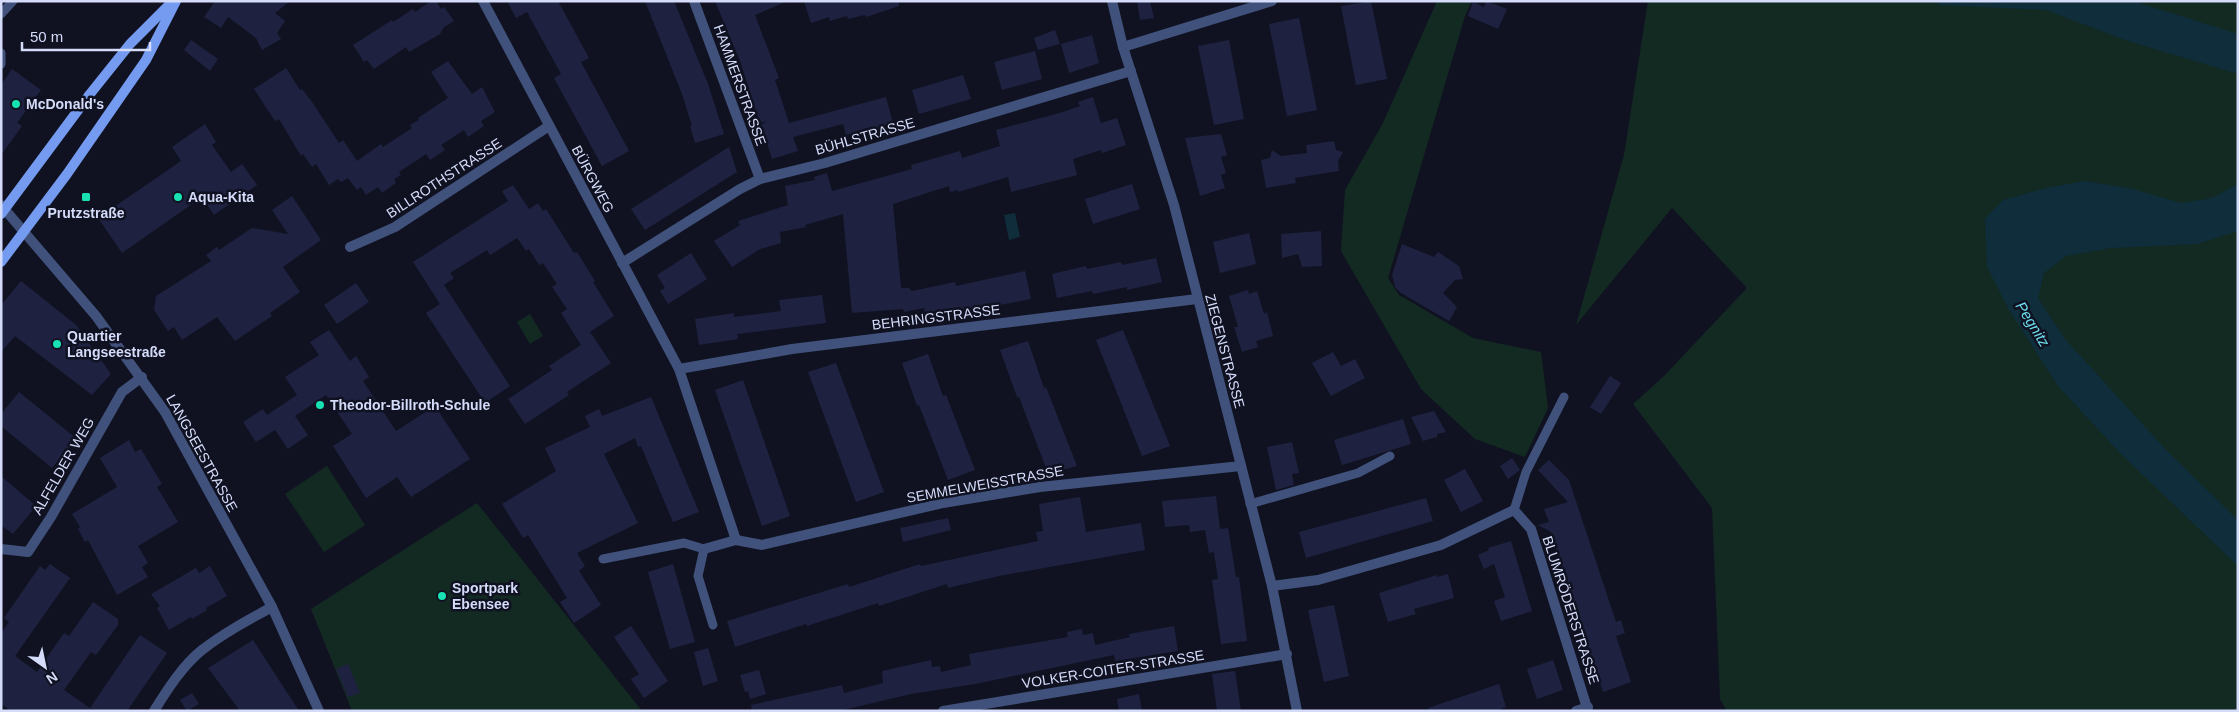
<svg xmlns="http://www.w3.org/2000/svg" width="2239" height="712" font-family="Arial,sans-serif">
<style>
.green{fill:#132a22}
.water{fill:#0f2d3b}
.building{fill:#1e2240}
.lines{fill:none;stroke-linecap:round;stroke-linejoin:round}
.lane{stroke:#40517b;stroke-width:9}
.street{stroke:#40517b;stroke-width:10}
.secondary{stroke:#759bf0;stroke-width:10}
.poi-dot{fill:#18e2b3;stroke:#101221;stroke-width:2}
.labels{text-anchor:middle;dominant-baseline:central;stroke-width:5;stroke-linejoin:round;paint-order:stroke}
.street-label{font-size:14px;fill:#d4dcfa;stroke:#101221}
.poi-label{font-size:14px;font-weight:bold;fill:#d4dcfa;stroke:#101221;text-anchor:start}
.water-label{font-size:15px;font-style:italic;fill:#6ddff0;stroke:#101221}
</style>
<rect width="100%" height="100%" fill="#101221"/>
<g class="green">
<path d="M1437 1H1472L1465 16 1388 278 1399 295 1473 338 1541 352 1548 408 1525 457 1475 439 1421 389 1341 251 1345 190 1383 123Z"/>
<path d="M1648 1H2238V711H1727L1720 699 1712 508 1633 404 1663 377 1747 288 1672 208 1576 325 1624 155Z"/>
<path d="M530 314 543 336 530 344 517 322Z"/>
<path d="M327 466 365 525 324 552 285 494Z"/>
<path d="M477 503 642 711H352L311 609Z"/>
</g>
<g class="water">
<path d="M1935 1H2133L2238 34V74L2125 40 2046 10 1940 5Z"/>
<path d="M2085 181 2133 189 2181 203 2212 198 2238 184V231L2197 244 2111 248 2066 256 2044 273 2038 298 2065 339 2168 452 2238 520V566L2120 453 2058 386 2009 310 1987 267 1985 219 2003 200 2046 188Z"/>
<path d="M1015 213 1020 237 1009 240 1004 215Z"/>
</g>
<g class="building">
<path d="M215 1H290L275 13 285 21 277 33 281 39 262 50 256 38 228 17 221 28 204 17Z"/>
<path d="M431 1H436L441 9 444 7 454 21 444 27 440 34 409 52 406 47 374 69 367 60 364 62 353 45 392 20 393 22 413 9 415 12Z"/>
<path d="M507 1H558L589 58 581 62 629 151 602 166 554 78 561 74 527 12 516 18Z"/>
<path d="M645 1H674L708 84 724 134 695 143 690 126H692L682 94Z"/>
<path d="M715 1H788L755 15 779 78 775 80 789 123 886 97 893 123 846 135 843 124 793 137 798 151 772 159 761 125 767 121 760 123 740 61Z"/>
<path d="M804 1H899V6L866 17 865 15 848 19 847 16 830 21 829 17 811 23Z"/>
<path d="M1137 1H1150L1154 18 1140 20Z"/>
<path d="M1371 1 1387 79 1356 85 1341 6Z"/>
<path d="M1486 1 1507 9 1498 29 1468 16 1473 2 1484 7Z"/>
<path d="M1299 18 1317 110 1287 116 1269 24Z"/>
<path d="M1055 30 1060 44 1038 50 1034 38Z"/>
<path d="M1092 35 1099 63 1069 73 1061 44Z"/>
<path d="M191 40 218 59 210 71 184 50Z"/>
<path d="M1229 40 1244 119 1214 125 1198 46Z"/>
<path d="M1035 51 1042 79 1002 90 994 62Z"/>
<path d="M448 61 472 94 482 87 495 112 481 121 484 126 468 137 464 130 441 145 445 150 430 160 426 154 399 172 401 175 394 179 396 183 382 193 378 187 366 195 361 187 357 190 348 178 341 182 338 179 329 185 316 164 312 167 303 154 301 156 279 119 275 121 254 89 286 68 300 90 302 89 312 102 339 143 343 140 357 161 381 144 383 147 412 128 410 125 419 120 418 118 448 98 431 72Z"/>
<path d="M12 69 41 90 17 123 22 126 1 155V85Z"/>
<path d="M963 75 971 99 919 114 912 90Z"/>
<path d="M1093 97 1101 123 1117 118 1126 145 1102 153 1101 150 1073 159 1077 175 1011 192 1008 177 958 192V190L950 192 949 186 893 204 901 288H909L912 291 955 282 956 286 1025 271 1031 299 996 306 995 303 961 310 960 307 925 315 924 308 904 312 903 309 852 313 843 214 805 225 806 227 780 232 781 243 760 249 732 267 714 241 740 225 738 221 788 205 785 186 815 180 814 177 827 173 832 191 912 169 911 165 960 151 962 158 1000 146 996 130 1063 112 1080 106 1078 102Z"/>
<path d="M205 124 216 142 212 145 231 172 242 164 257 185 214 215 202 197 122 253 98 218 181 161 172 147Z"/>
<path d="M1221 134 1227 155 1221 157 1226 173 1221 175 1225 188 1200 196 1185 138Z"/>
<path d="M1334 141 1336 150 1343 152 1338 161 1339 171 1295 178 1296 183 1266 188 1261 160 1270 158 1272 150 1281 156 1307 153 1306 145Z"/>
<path d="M729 147 737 172 645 230 631 209Z"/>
<path d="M1132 184 1140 209 1093 224 1085 199Z"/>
<path d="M513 185 529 209 538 203 543 211 546 209 574 253 577 252 595 281 593 282 614 316 590 332 611 363 567 392 569 395 525 424 508 399 552 370 549 366 581 345 561 313 567 309 552 287 557 284 543 263 539 265 529 249 526 251 517 238 490 255 487 250 450 273 454 278 444 285 510 386 485 403 426 313 440 304 413 262 508 201 502 191Z"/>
<path d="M292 196 321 240 283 267 300 292 270 313 272 316 235 341 217 317 182 340 174 327 168 331 154 310 156 296 211 261 206 255 217 247 219 250 252 228 288 234 272 210Z"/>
<path d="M1321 231 1322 266 1302 267 1298 254 1282 258 1281 234Z"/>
<path d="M1249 233 1256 264 1220 273 1213 242Z"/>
<path d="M1402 244 1434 257 1438 252 1459 266 1463 279 1455 280 1443 293 1457 307 1449 321 1401 293 1395 287 1392 275Z"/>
<path d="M691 253 707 279 668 304 660 291 665 288 657 275Z"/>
<path d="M1156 258 1162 282 1127 290V287L1093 294 1092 291 1057 298 1052 274 1086 266 1087 269 1121 262 1122 265Z"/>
<path d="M21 281 76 325 111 374 92 395 15 336 1 352V305Z"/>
<path d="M356 283 369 302 337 324 324 305Z"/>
<path d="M1248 290 1249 294 1257 291 1264 314 1267 312 1273 336 1256 341 1258 347 1242 352 1234 327H1238L1229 296Z"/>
<path d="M822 295 826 323 737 334 738 339 699 345 695 319 734 313V317L781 311 779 300Z"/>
<path d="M329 330 350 361 356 356 369 377 363 381 396 431 435 406 470 459 411 497 397 477 366 498 333 446 352 434 326 395 295 416 308 435 288 449 275 430 256 442 243 422 263 409 267 415 297 395 285 377 319 355 310 342Z"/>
<path d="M1123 330 1170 446 1142 456 1096 340Z"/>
<path d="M1028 341 1044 388 1046 387 1077 466 1062 470 1060 464 1046 468 1019 397H1017L1000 350Z"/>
<path d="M1333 352 1341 366 1355 359 1365 378 1331 396 1312 363Z"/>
<path d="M928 354 943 396 946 395 975 470 948 480 919 405 917 406 902 363Z"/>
<path d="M836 363 884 492 856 502 808 372Z"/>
<path d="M1610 376 1621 383 1601 414 1590 407Z"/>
<path d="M743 380 790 516 762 526 715 390Z"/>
<path d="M19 392 77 439 52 468 1 426V414Z"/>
<path d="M651 397 699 512 673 522 641 446 638 447 635 438 604 454 638 523 577 553 585 566 579 571 601 605 574 623 560 602 567 598 528 535 523 538 502 504 556 471 545 448 590 427 585 416 599 409 602 416Z"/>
<path d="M1434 411 1446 432 1437 434V437L1423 441 1411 417Z"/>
<path d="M1403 419 1411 444 1342 465 1334 440Z"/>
<path d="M129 440 135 452 141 449 162 484 157 487 178 522 138 546 148 563 142 567 148 577 117 595 88 540 85 542 78 529 80 527 72 514 117 487 100 458Z"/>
<path d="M1292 442 1299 473 1292 474 1294 485 1276 490 1267 447Z"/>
<path d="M1512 458 1520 470 1508 479 1500 466Z"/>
<path d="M1549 460 1569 480 1616 622 1621 620 1625 633 1616 636 1631 682 1603 692 1551 532 1538 525 1549 522 1544 509 1568 502 1538 470Z"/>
<path d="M1465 469 1483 501 1461 512 1444 480Z"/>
<path d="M1 476 36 506 13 534 1 525Z"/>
<path d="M1216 496 1220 529 1228 528 1236 577H1239L1247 641 1221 644 1212 580 1218 579 1214 552 1209 553 1205 530 1190 532 1189 525 1165 527 1162 501Z"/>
<path d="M1080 497 1086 532 1141 523 1145 550 999 576 948 588 947 584 879 606 878 603 807 626 806 624 735 647 727 621 848 584 849 587 920 564 921 566 1038 541 1036 532 1043 531 1039 504Z"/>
<path d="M1426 498 1433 521 1306 558 1299 532Z"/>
<path d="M948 518 951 530 903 542 900 528Z"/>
<path d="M1511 541 1532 611 1501 621 1494 601 1505 597 1494 564 1484 569 1478 555 1489 550 1488 548Z"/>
<path d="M50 564 70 578 15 656 37 672 64 633 69 636 93 602 118 619V625L96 655 91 652 64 690 90 708 140 635 167 653 127 711H11L1 704V633L9 622 4 618 40 566 45 570Z"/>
<path d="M673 564 695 642 670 649 648 572Z"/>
<path d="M210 566 227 596 206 608 207 610 192 619 191 617 169 630 157 608 160 606 151 594 196 568 199 573Z"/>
<path d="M1448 574 1454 598 1414 609 1416 614 1388 622 1379 593 1437 575V577Z"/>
<path d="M1334 605 1349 676 1324 682 1308 610Z"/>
<path d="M631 626 668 681 644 698 631 679 639 674 614 637Z"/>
<path d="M1174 626 1178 651 1115 661 1114 655 975 684 911 694 839 711H752L751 705 842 685 844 693 883 683 882 671 918 663 931 660 932 667 940 666 941 672 971 665 969 654 1068 637 1067 632 1082 629 1083 635 1093 633 1095 645 1130 637 1129 634Z"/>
<path d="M253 640 299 711H240L208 668Z"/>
<path d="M708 648 718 681 703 686 694 652Z"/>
<path d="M1553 660 1563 690 1537 699 1527 669Z"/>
<path d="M348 664 360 693 348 697 336 669Z"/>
<path d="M759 670 766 694 750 699 748 691 745 692 740 675Z"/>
<path d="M1235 671 1241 711H1217L1212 674Z"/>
<path d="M1499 684 1506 707 1496 711H1428V708Z"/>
<path d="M192 693 199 704 187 711 180 700Z"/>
<path d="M1139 694 1142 711H1119L1117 699Z"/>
</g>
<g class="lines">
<g class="lane">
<path d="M1 14 13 1"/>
<path d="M1 53V64"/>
<path d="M1250 504 1358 473 1390 456"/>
<path d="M1514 510 1526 472 1564 397"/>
<path d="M603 559 684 543 704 549 698 576 713 625"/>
</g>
<g class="street">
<path d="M483 1 679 369 736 540"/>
<path d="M694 1 760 179"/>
<path d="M1112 1 1123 47 1174 205 1272 586 1297 711"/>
<path d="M1123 47 1272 1"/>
<path d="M1 205 96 316 165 412 272 607 319 711"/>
<path d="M350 247 395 227 549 126"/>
<path d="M622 263 740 189 760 179 825 163 1131 71"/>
<path d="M679 369 792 349 1197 299"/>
<path d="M1 549 28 552 51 517 122 392 142 377"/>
<path d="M704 549 736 540 762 545 943 503 1040 487 1241 466"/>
<path d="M1272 586 1318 580 1441 545 1514 510 1531 529 1588 711"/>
<path d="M154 711C167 690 183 665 202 650 224 633 248 620 272 607"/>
<path d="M943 711 1287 654"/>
<path d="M1576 711 1588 707"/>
</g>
<g class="secondary">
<path d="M1 214 90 94 130 44 172 2"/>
<path d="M1 262 67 174 146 60 176 1"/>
</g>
</g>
<g class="poi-dot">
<circle cx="16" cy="104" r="5"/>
<rect x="81" y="192" width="10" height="10" rx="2.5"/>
<circle cx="178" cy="197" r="5"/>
<circle cx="57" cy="344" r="5"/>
<circle cx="320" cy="405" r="5"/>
<circle cx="442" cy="596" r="5"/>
</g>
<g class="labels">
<g class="street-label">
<text transform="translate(740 85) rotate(70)">HAMMERSTRASSE</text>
<text transform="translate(865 136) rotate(-16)">BÜHLSTRASSE</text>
<text transform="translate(444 178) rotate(-33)">BILLROTHSTRASSE</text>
<text transform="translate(593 179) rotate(62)">BÜRGWEG</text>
<text transform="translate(936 317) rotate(-7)">BEHRINGSTRASSE</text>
<text transform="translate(1225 351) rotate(75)">ZIEGENSTRASSE</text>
<text transform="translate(202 453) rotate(61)">LANGSEESTRASSE</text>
<text transform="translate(63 466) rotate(-60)">ALFELDER WEG</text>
<text transform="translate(985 484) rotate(-10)">SEMMELWEISSTRASSE</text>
<text transform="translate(1571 610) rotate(72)">BLUMRÖDERSTRASSE</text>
<text transform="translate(1113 669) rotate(-9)">VOLKER-COITER-STRASSE</text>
</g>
<g class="poi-label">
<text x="26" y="104">McDonald's</text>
<text x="188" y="197">Aqua-Kita</text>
<text x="86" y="213" text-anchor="middle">Prutzstraße</text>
<text x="67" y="336">Quartier<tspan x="67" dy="16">Langseestraße</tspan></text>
<text x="330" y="405">Theodor-Billroth-Schule</text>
<text x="452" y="588">Sportpark<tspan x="452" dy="16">Ebensee</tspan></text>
</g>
<g class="water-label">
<text transform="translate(2033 324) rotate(58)">Pegnitz</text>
</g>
</g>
<rect width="2239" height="712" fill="none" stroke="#d4dcfa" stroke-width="5"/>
<g transform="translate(45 667) rotate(147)" stroke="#101221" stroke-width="4" paint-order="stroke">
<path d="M0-4L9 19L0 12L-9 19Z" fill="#d4dcfa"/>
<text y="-8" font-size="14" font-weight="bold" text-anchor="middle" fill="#d4dcfa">N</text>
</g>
<path d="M22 42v8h128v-8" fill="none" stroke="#d4dcfa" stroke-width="2.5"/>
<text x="30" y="42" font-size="15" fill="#d4dcfa" stroke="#101221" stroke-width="4" paint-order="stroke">50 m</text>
</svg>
